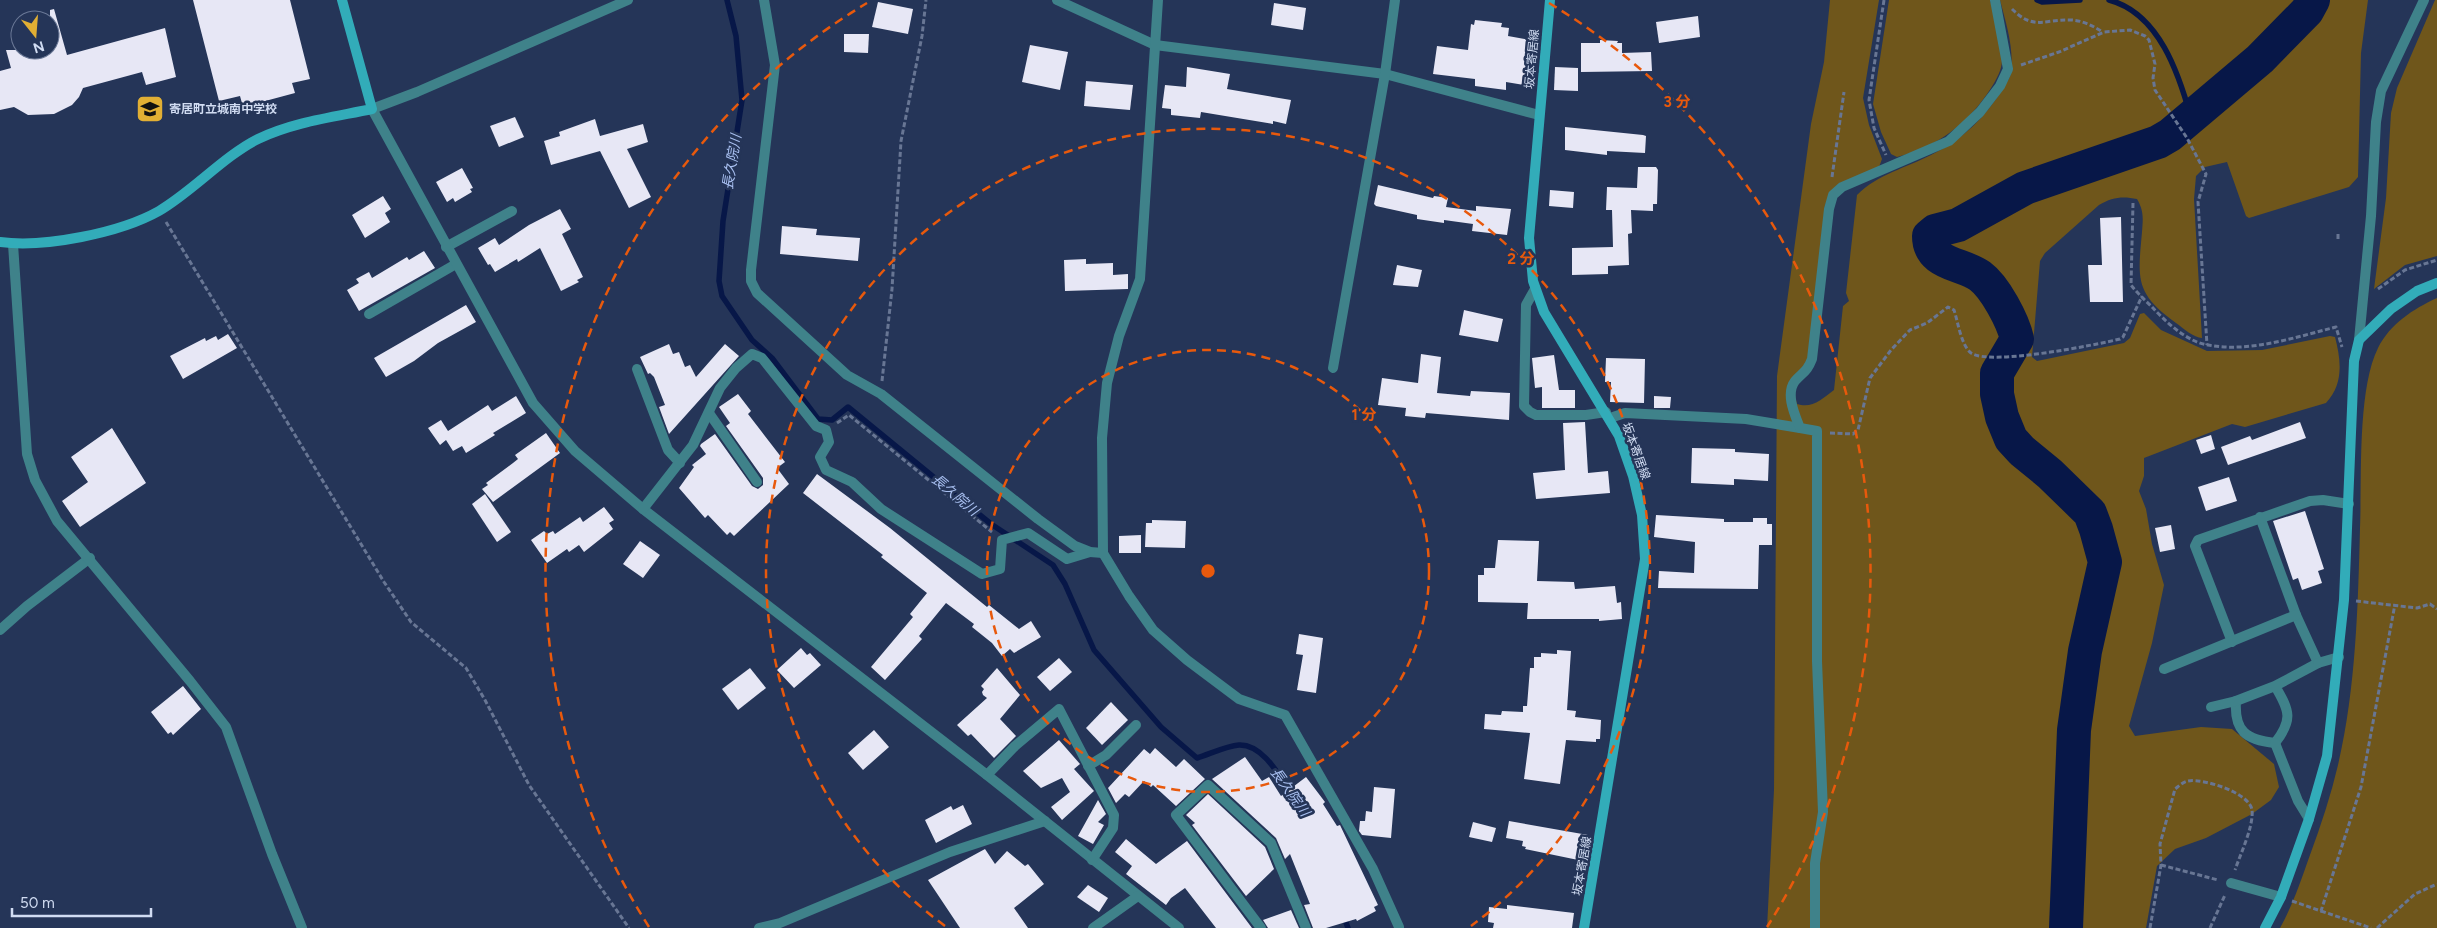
<svg xmlns="http://www.w3.org/2000/svg" width="2437" height="928" font-family="Figtree,'Noto Sans JP',sans-serif">
<style>
.green{fill:#6f561b}
.lines{fill:none;stroke-linecap:round;stroke-linejoin:round}
.stream{stroke:#071748;stroke-width:5.5}
.river{stroke:#071748;stroke-width:34}
.building{fill:#e7e7f5}
.path{stroke:#687694;stroke-width:3;stroke-dasharray:5 2.5;stroke-linecap:butt}
.lane{stroke:#3f828a;stroke-width:10}
.street{stroke:#3f828a;stroke-width:10}
.secondary{stroke:#32acb9;stroke-width:10}
.ring{fill:none;stroke:#e8590c;stroke-width:2.5;stroke-dasharray:9 6}
.labels{text-anchor:middle;dominant-baseline:central;stroke-width:5;stroke-linejoin:round;paint-order:stroke}
.street-label{font-size:12px;fill:#d1dcf2;stroke:#253558}
.poi-label{font-size:12px;font-weight:bold;fill:#d1dcf2;stroke:#253558;text-anchor:start}
.water-label{font-size:14px;font-style:italic;fill:#a9c0f1;stroke:#253558}
.centre{fill:#e8590c;stroke:#253558;stroke-width:2.5}
.ring-label{font-size:15px;text-anchor:middle;font-weight:bold;fill:#e8590c;stroke:#253558;stroke-width:5;stroke-linejoin:round;paint-order:stroke}
</style>
<rect width="100%" height="100%" fill="#253558"/>
<g class="green">
<path d="M1830 0H1879L1863 98 1869 125 1882 159 1879 167 1836 186 1825 205 1808 361 1791 380 1797 404C1812 409 1822 399 1834 390L1843 306 1849 301 1846 293 1857 195C1878 174 1906 168 1931 155 1962 140 1985 118 2003 88 2006 83 2011 77 2011 71 2014 48 2006 23 2000 0H2368L2361 53 2358 177 2349 187 2249 218 2246 216 2227 162 2205 167 2196 176 2194 199 2202 338C2194 338 2183 328 2176 323 2134 293 2138 278 2142 232 2143 218 2144 211 2137 199 2123 196 2112 197 2099 205L2045 253 2040 261 2032 357 2037 361 2124 343 2130 338 2140 314 2144 313 2161 330 2207 351 2262 350 2330 336 2335 337C2341 360 2344 384 2326 403L2245 427 2232 424 2144 458V476L2139 491 2146 509 2152 544 2164 585 2152 643 2129 726 2135 736 2201 727 2232 729 2274 764 2279 787 2271 800 2252 814 2206 838 2175 849 2157 866 2146 928H1767L1774 790 1777 376 1811 124 1824 62Z"/>
<path d="M1889 0H1990C1995 17 2003 43 2002 60 2002 70 1996 80 1991 88 1970 122 1936 148 1897 157L1891 154 1881 132 1873 104Z"/>
<path d="M2435 0H2437V256L2405 265 2374 289 2386 198 2391 113 2397 88Z"/>
<path d="M2437 298V928H2280C2293 905 2301 880 2310 855 2321 825 2331 795 2338 765 2356 688 2358 606 2360 528 2362 480 2357 390 2378 348 2390 324 2413 309 2437 298Z"/>
</g>
<g class="lines">
<g class="stream">
<path d="M727 0 736 36 742 100 723 221 719 281 722 296 752 340 772 358 818 419 832 420 848 407 991 524 1053 565 1065 584 1094 650 1161 727 1197 758C1210 754 1226 746 1239 745 1263 744 1280 777 1292 794"/>
<path d="M2037 0 2042 2 2080 0"/>
<path d="M2109 0C2159 13 2179 74 2191 118"/>
<path d="M1344 917 1348 928"/>
</g>
<path class="river" d="M2066 928 2074 730 2085 651 2105 562 2096 529 2090 513 2050 474 2022 451 2011 439 2002 417 1997 394V373L2017 339C2013 321 1995 287 1980 276 1962 263 1929 265 1929 236L1935 231 1958 225 2025 188 2158 142 2170 135 2260 59 2307 11 2313 0"/>
</g>
<g class="building">
<path d="M193 0H290L310 79 292 83 295 93 243 107 240 96 219 101Z"/>
<path d="M878 2 913 9 908 34 872 27Z"/>
<path d="M1274 3 1306 8 1303 30 1271 25Z"/>
<path d="M54 9 67 55 165 28 176 77 146 85 142 72 83 88 79 97 72 105 54 114 28 115 14 107 0 110V71L11 68 6 50H50V10Z"/>
<path d="M1698 16 1700 37 1659 43 1656 22Z"/>
<path d="M1475 20 1502 23 1501 27 1509 28 1508 36 1531 40 1524 85 1506 82V90L1475 86V79L1433 74 1437 46 1468 50 1471 24 1474 25Z"/>
<path d="M844 34H869L868 53 844 52Z"/>
<path d="M1600 40 1618 41 1617 43H1622V53L1651 52 1652 71 1581 72V43H1600Z"/>
<path d="M1030 45 1068 52 1060 90 1022 82Z"/>
<path d="M1187 67 1230 74 1227 89 1291 100 1286 124 1273 121V124L1201 112 1200 118 1171 115V109L1162 108 1165 85 1186 87Z"/>
<path d="M1555 67 1578 68V91L1554 90Z"/>
<path d="M1086 81 1133 85 1130 110 1084 106Z"/>
<path d="M515 117 524 137 499 147 490 126Z"/>
<path d="M595 119 600 136 643 124 648 142 627 149 651 197 629 208 600 151 551 165 544 141 560 136 559 132Z"/>
<path d="M1565 127 1643 135 1646 136 1645 153 1607 151V155L1565 150Z"/>
<path d="M1638 167H1656L1658 170 1657 204H1653V211L1631 210 1632 233 1628 234 1629 265 1608 266V274L1572 275V248L1613 247 1612 210H1606L1607 187 1637 188Z"/>
<path d="M462 168 473 188 470 189 472 192 455 202 453 198 447 202 436 182Z"/>
<path d="M1378 185 1433 198 1434 196 1448 198 1446 207 1476 211V206L1511 209 1507 235 1472 231 1473 224 1444 220V223L1417 219V215L1376 206 1374 204Z"/>
<path d="M1550 190 1574 192 1573 208 1549 206Z"/>
<path d="M383 196 391 209 385 213 390 222 365 238 352 215Z"/>
<path d="M560 209 571 229 562 234 583 277 577 280 579 282 561 291 540 248 518 262 517 259 495 272 490 264 488 265 478 248 495 238 499 245 529 225Z"/>
<path d="M2121 217 2123 302H2090L2088 265H2102L2100 218Z"/>
<path d="M782 226 817 229 816 235 860 238 858 261 780 254Z"/>
<path d="M424 251 435 268 359 311 347 290 359 283 356 279 369 272 372 278 407 257 409 260Z"/>
<path d="M1086 259V264L1113 263V275L1128 274V289L1065 291 1064 260Z"/>
<path d="M1397 265 1422 270 1418 287 1393 285Z"/>
<path d="M466 305 476 322 438 343 414 361 386 377 374 358Z"/>
<path d="M1464 310 1503 319 1498 342 1459 335Z"/>
<path d="M228 334 237 348 183 379 170 356 205 338 206 341 216 336 218 340Z"/>
<path d="M669 344 673 354 679 352 685 367 690 365 696 377 725 344 739 356 669 434 659 407 665 405 654 377 650 373 648 374 640 357Z"/>
<path d="M1421 354 1441 357 1437 393 1470 396 1471 391 1510 393 1509 420 1426 413 1425 418 1405 416 1406 408 1378 405 1382 378 1418 383Z"/>
<path d="M1554 355 1559 390H1575V408H1542V387L1535 388 1532 358Z"/>
<path d="M1606 358 1645 359 1644 403 1610 402 1611 382H1605Z"/>
<path d="M738 394 751 411 748 414 785 462 777 468 789 484 734 536 730 532 727 535 708 515 705 518 679 488 694 467 692 465 706 454 700 446 701 444 715 434 752 486 758 489 763 485V478L726 426 730 423 719 407Z"/>
<path d="M516 396 526 413 493 433 495 435 466 453 462 446 453 451 446 440 440 445 428 428 441 420 448 431 488 405 492 411Z"/>
<path d="M1654 396 1671 397 1670 408H1654Z"/>
<path d="M1585 422 1588 473 1608 471 1610 493 1536 499 1533 473 1565 470 1563 423Z"/>
<path d="M2300 422 2306 438 2228 465 2221 447 2250 436 2252 440Z"/>
<path d="M112 428 146 483 80 527 62 501 88 482 71 457Z"/>
<path d="M546 433 560 453 493 502 482 489 488 485 486 483 513 463 518 459 515 455Z"/>
<path d="M2211 435 2215 449 2201 454 2196 440Z"/>
<path d="M1692 448 1735 449V452L1769 454 1768 481 1734 479V485L1691 483Z"/>
<path d="M817 474 890 528 987 607 989 605 1019 629 1031 621 1041 637 1014 653 1010 649 1002 656 992 643 972 627 974 624 946 603 919 636 922 639 885 680 871 667 913 617 910 614 927 593 881 557 883 555 803 493Z"/>
<path d="M2229 477 2237 501 2206 511 2198 487Z"/>
<path d="M485 494 511 532 497 542 472 504Z"/>
<path d="M604 507 614 520 609 523 613 529 584 552 579 545 569 552 567 549 547 563 531 540 544 531 547 534 553 531 555 534 580 517 583 522Z"/>
<path d="M2305 511 2324 569 2318 571 2322 583 2302 590 2298 578 2293 580 2273 521Z"/>
<path d="M1656 515 1724 519V522H1753V518H1767V524H1772V545H1759L1758 589 1658 588 1659 571 1694 573 1695 542 1654 537Z"/>
<path d="M1152 520 1186 521 1185 548 1145 547 1146 523H1152Z"/>
<path d="M2171 525 2175 549 2160 552 2155 528Z"/>
<path d="M1141 535V553H1119V536Z"/>
<path d="M1498 540 1539 541 1537 581 1574 582 1575 589 1615 586 1617 603 1621 602 1622 619 1599 621V619H1527L1528 603 1478 602V575H1484V568H1495Z"/>
<path d="M640 541 660 555 643 578 623 564Z"/>
<path d="M1299 634 1323 638 1316 693 1297 690 1303 655 1296 654Z"/>
<path d="M801 648 807 655 810 653 821 665 794 688 777 670Z"/>
<path d="M1557 650 1571 651 1567 710 1576 711 1575 717 1601 720 1600 739H1596V742L1566 740 1560 784 1524 779 1530 733 1484 729 1485 714 1501 715 1502 711 1523 712V706H1527L1530 668H1534V657H1541V653L1557 654Z"/>
<path d="M1059 658 1072 672 1050 691 1037 677Z"/>
<path d="M750 668 766 688 738 710 722 689Z"/>
<path d="M997 668 1020 695 1000 719 1016 736 994 758 971 734 968 736 957 725 987 698 983 695 982 692 984 689 981 686Z"/>
<path d="M183 686 201 709 173 735 171 732 168 734 151 712Z"/>
<path d="M1111 702 1128 720 1102 745 1086 728Z"/>
<path d="M874 730 889 747 863 770 848 753Z"/>
<path d="M1059 740 1080 764 1074 769 1094 791 1062 820 1051 807 1070 792 1062 778 1041 788 1023 771Z"/>
<path d="M1155 748 1176 767 1184 759 1205 779 1176 806 1153 785 1151 787 1144 781 1129 797 1125 794 1116 803 1108 788 1144 749 1150 754Z"/>
<path d="M1245 757 1262 781 1269 777 1281 796 1306 777 1325 802 1323 804 1337 826 1340 825 1378 905 1374 907 1376 911 1357 921 1356 919 1326 928H1313L1304 905 1310 904 1290 854 1285 859 1276 838 1212 779Z"/>
<path d="M1374 787 1395 789 1391 838 1362 835 1359 831 1360 821H1365L1366 811 1372 812Z"/>
<path d="M1208 794 1265 847 1274 869 1246 896 1192 825 1195 823 1186 815Z"/>
<path d="M1098 800 1106 814 1098 822 1104 825 1093 844 1078 836Z"/>
<path d="M963 805 972 824 936 843 925 820 951 806 953 810Z"/>
<path d="M1509 821 1588 835 1583 861 1525 849 1526 847 1522 846 1523 841 1506 838Z"/>
<path d="M1473 822 1496 828 1492 842 1469 837Z"/>
<path d="M1126 839 1156 864 1187 841 1252 928H1216L1185 888 1171 898 1166 905 1126 874 1132 866 1115 852Z"/>
<path d="M985 849 995 864 1007 851 1025 866 1028 864 1044 884 1014 908 1028 928H960L928 880Z"/>
<path d="M1088 885 1108 898 1099 912 1077 897Z"/>
<path d="M1507 905 1574 913 1572 928H1493L1494 923 1488 922 1489 907 1507 909Z"/>
<path d="M1291 910 1299 928H1268L1263 920Z"/>
</g>
<g class="lines">
<g class="path">
<path d="M1884 0 1869 100 1874 128 1886 155"/>
<path d="M2012 9C2034 31 2044 19 2070 20 2082 20 2093 26 2103 32"/>
<path d="M2021 65 2059 52 2104 32 2130 30 2145 36 2149 40 2155 64 2153 78 2155 90 2187 138 2206 174 2198 202 2207 345"/>
<path d="M1832 177 1844 92"/>
<path d="M2133 203 2131 285C2137 293 2145 300 2152 307 2166 322 2187 342 2208 345 2250 353 2296 337 2336 327L2342 347"/>
<path d="M166 222 384 582 411 622 466 668 485 700 529 785 629 928"/>
<path d="M2338 234V240"/>
<path d="M2378 289 2405 270 2437 260"/>
<path d="M882 381 892 289 901 141 922 36 926 0"/>
<path d="M837 423 849 415 992 532"/>
<path d="M1830 433 1853 434 1858 430 1870 378 1891 350 1910 330 1927 323 1948 307 1954 310C1958 322 1961 345 1971 353 1990 366 2095 345 2120 339L2123 337 2142 296"/>
<path d="M2356 601 2417 608 2430 604 2437 609"/>
<path d="M2161 865 2218 880"/>
<path d="M2292 901 2321 911 2361 787 2395 604"/>
<path d="M2321 911 2371 928"/>
<path d="M2150 928 2161 865 2160 844 2175 789C2179 786 2183 782 2188 781 2203 778 2250 793 2252 810 2254 826 2240 855 2235 870"/>
<path d="M2210 928 2225 895"/>
<path d="M2377 928 2415 894 2437 884"/>
</g>
<g class="lane">
<path d="M446 247 512 211"/>
<path d="M369 314 456 264"/>
<path d="M637 369 668 450 680 463"/>
<path d="M709 413 757 482"/>
<path d="M1610 418 1625 413 1746 419 1800 428"/>
<path d="M2260 517 2296 615 2318 663 2275 686 2236 701C2234 731 2246 740 2275 743 2293 720 2290 711 2275 686"/>
<path d="M0 630 27 606 90 558"/>
<path d="M2232 642 2195 546 2198 540 2310 501 2323 500 2349 504"/>
<path d="M2318 663 2339 657"/>
<path d="M2164 669 2296 615"/>
<path d="M2211 707 2236 701"/>
<path d="M2275 743 2298 801 2309 819"/>
<path d="M1088 766 1106 755 1136 725"/>
<path d="M2231 883 2281 897"/>
<path d="M1815 928V863L1823 812 1817 661V431L1800 428C1795 415 1785 394 1795 381 1803 372 1807 372 1812 359L1829 209 1833 195 1842 187 1949 141 1980 112 2000 86 2008 69 1995 0"/>
</g>
<g class="street">
<path d="M628 0 417 92 372 109 533 403 575 451 643 509 987 775 1179 928"/>
<path d="M764 0 775 65 751 270V281L757 293 847 375 881 394 1038 519 1075 546 1090 552 1103 553"/>
<path d="M1057 0 1155 45 1385 74 1539 115"/>
<path d="M1158 0 1140 279 1119 336 1107 383 1102 438 1103 553 1129 596 1153 630 1187 660 1239 699 1285 715 1373 869 1399 927"/>
<path d="M13 244 27 454 35 480 57 521 190 681 226 727 272 854 302 928"/>
<path d="M1535 289 1526 305 1524 406 1530 412 1536 415H1586L1606 412"/>
<path d="M2359 340 2371 216 2376 122 2381 91 2424 0"/>
<path d="M1333 368 1385 74 1395 0"/>
<path d="M643 509 693 445 720 388 736 368 752 354 762 358 816 426 826 430 829 442 820 457 826 470 852 482 881 509 982 574 1000 569 1002 540 1028 533 1067 559 1090 552"/>
<path d="M987 775 1015 746 1059 709 1114 815 1113 828 1092 860"/>
<path d="M759 928 780 923 950 852 1045 821"/>
<path d="M1093 928 1138 896"/>
<path d="M1261 928 1176 815 1208 785 1271 843 1306 928"/>
</g>
<g class="secondary">
<path d="M1550 0 1529 238 1533 281 1544 312 1619 436 1633 476 1642 515 1645 559 1584 928"/>
<path d="M0 242C44 248 120 233 159 211 192 192 224 156 258 139 293 122 334 117 372 109L342 0"/>
<path d="M2265 928 2281 897 2309 819 2327 756 2344 600 2354 361 2359 340 2391 309 2417 291 2437 283"/>
</g>
</g>
<g class="ring">
<circle cx="1208" cy="571" r="221"/>
<path d="M945 926A442 442 0 1 1 1471 926"/>
<path d="M649 927A663 663 0 0 1 867 3M1549 3A663 663 0 0 1 1767 927"/>
</g>
<defs>
<g id="school-square" transform="scale(1.4375)"><rect x="-9" y="-9" width="18" height="18" rx="4" fill="#e1af34" stroke="#253558"/><path d="M0-5L7-2L0 1L-7-2ZM-4 1L0 2.5L4 1V4Q0 6-4 4Z" fill="#111"/></g>
</defs>
<g fill-rule="evenodd">
<use href="#school-square" x="150" y="109"/>
</g>
<g class="labels">
<g class="street-label">
<text transform="translate(1532 59) rotate(-85)">坂本寄居線</text>
<text transform="translate(1636 451) rotate(70)">坂本寄居線</text>
<text transform="translate(1582 866) rotate(-80)">坂本寄居線</text>
</g>
<g class="poi-label">
<text x="169" y="109">寄居町立城南中学校</text>
</g>
<g class="water-label">
<text transform="translate(732 162) rotate(-81)">長久院川</text>
<text transform="translate(955 495) rotate(40)">長久院川</text>
<text transform="translate(1290 792) rotate(54)">長久院川</text>
</g>
</g>
<circle cx="1208" cy="571" r="8" class="centre"/>
<g class="ring-label">
<text x="1677" y="107">3 分</text>
<text x="1521" y="264">2 分</text>
<text x="1364" y="420">1 分</text>
</g>
<g transform="translate(35 35) rotate(163)"><circle r="24" fill="#253558" stroke="#6a7896"/>
<path d="M0-4L9 19L0 12L-9 19Z" fill="#e1af34"/>
<text y="-8" font-size="14" font-weight="bold" text-anchor="middle" fill="#d1dcf2">N</text>
</g>
<path d="M12 908v8h139v-8" fill="none" stroke="#d1dcf2" stroke-width="2.5"/>
<text x="20" y="908" font-size="15" fill="#d1dcf2" stroke="#253558" stroke-width="4" paint-order="stroke">50 m</text>
</svg>
